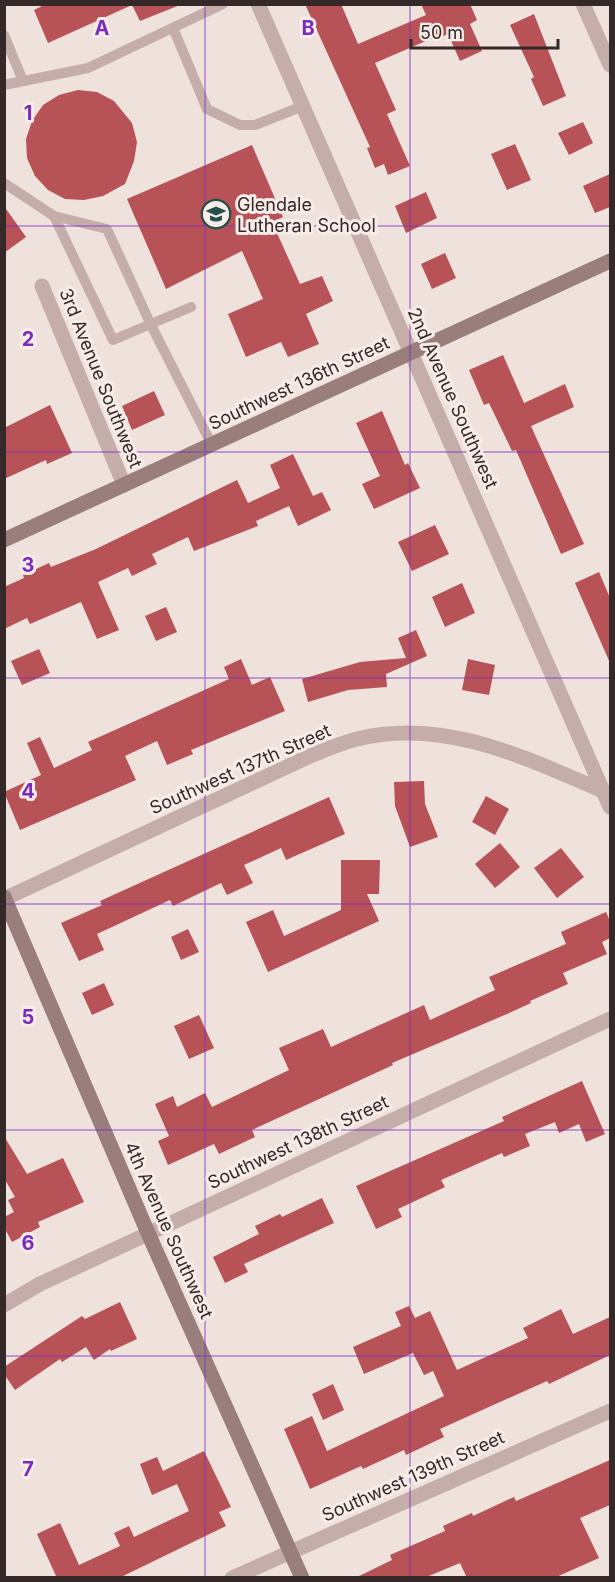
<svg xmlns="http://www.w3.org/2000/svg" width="615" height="1582" font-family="Inter,sans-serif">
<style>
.building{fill:#b75256}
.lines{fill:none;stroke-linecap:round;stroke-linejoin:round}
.lane{stroke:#c5aeaa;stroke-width:10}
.street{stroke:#c5aeaa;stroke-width:15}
.secondary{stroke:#997e7b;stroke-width:15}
.grid{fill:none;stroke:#7b2cbf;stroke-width:1.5;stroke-opacity:0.55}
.labels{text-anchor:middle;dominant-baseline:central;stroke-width:6;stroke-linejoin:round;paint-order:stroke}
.poi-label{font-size:18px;fill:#342928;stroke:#f7ece8;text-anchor:start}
.street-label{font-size:18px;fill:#342928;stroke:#f7ece8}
.grid-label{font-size:20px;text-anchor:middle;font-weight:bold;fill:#7b2cbf;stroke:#f7ece8;stroke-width:6;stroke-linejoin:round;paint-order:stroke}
</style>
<rect width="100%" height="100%" fill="#efe1dc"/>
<g class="building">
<path d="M46 4H180V5L140 21 132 5 48 43 34 10Z"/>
<path d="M305 4H341L358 44 426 15 421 4H470L477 20 470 24 482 51 460 61 448 34 436 39 435 37 375 63 396 110 387 114 410 166 388 175 384 164 375 168 367 148 370 147Z"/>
<path d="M534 14 566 96 543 106 531 79 534 77 510 25Z"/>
<path d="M78 90 97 92 114 101 132 123 137 142 134 161 125 184 103 196 84 200 65 199 48 190 35 176 27 158 26 139 32 121 43 105 59 95Z"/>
<path d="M583 122 593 143 569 155 558 133Z"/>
<path d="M515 144 531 180 507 190 491 154Z"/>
<path d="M252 145 283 217 272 222 300 284 322 276 333 301 306 314 319 344 288 357 281 342 246 357 228 314 263 299 242 251 166 289 127 199Z"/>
<path d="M610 174V207L595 213 583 186Z"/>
<path d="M426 192 437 218 406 233 395 206Z"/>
<path d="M4 206 26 237 4 253Z"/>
<path d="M445 253 456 278 432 289 421 264Z"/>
<path d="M503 355 524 403 565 384 574 407 531 426 584 544 561 554 516 450 512 451 489 403 484 405 469 370Z"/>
<path d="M154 391 165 415 132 430 122 406Z"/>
<path d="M50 405 72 453 47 464 46 460 4 479V428Z"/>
<path d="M382 411 405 465 408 463 420 488 374 509 362 484 380 476 356 423Z"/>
<path d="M293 454 313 496 322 492 331 510 298 526 289 506 256 521 258 526 194 551 188 537 152 554 157 564 132 576 128 568 98 582 119 630 97 639 81 602 30 624 27 618 4 629V587L24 578 23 575 49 563 51 567 96 549 237 480 248 503 280 488 270 465Z"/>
<path d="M435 525 449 554 412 571 398 542Z"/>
<path d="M599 572 610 598V663L575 583Z"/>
<path d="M462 583 475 613 445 627 432 597Z"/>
<path d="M166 607 177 632 156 641 145 616Z"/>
<path d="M416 630 427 656 386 674 387 687 348 690 308 702 302 679 360 662 406 658 398 638Z"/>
<path d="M39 649 50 673 22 685 11 661Z"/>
<path d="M241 659 252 685 270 677 285 711 191 750 193 754 167 765 157 741 125 756 136 780 20 830 4 792 41 775 27 743 40 737 54 768 92 750 88 742 229 679 224 667Z"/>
<path d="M468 659 495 665 489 695 462 690Z"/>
<path d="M424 781 425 804 438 837 410 847 395 806 394 782Z"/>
<path d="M486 796 509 809 495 835 472 822Z"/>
<path d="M329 797 345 834 286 860 281 848 244 865 253 883 227 895 221 883 173 906 170 900 97 934 104 950 79 961 61 923 102 905 100 901Z"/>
<path d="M500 843 520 867 495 888 475 864Z"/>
<path d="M561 848 584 877 557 898 534 868Z"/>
<path d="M341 860H380L379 894H367L379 921 268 972 246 922 273 910 284 936 341 910Z"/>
<path d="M606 912 610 921V938L602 942 607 954 563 973 568 984 530 1001 531 1003 507 1014 392 1063 393 1065 252 1130 255 1137 219 1154 214 1144 168 1165 158 1141 169 1136 155 1104 173 1096 177 1107 205 1093 212 1107 289 1070 279 1048 323 1029 331 1047 424 1005 430 1020 495 990 489 977 566 944 561 932Z"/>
<path d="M188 929 199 952 181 960 171 937Z"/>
<path d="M104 983 114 1005 92 1015 82 993Z"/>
<path d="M199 1015 214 1048 189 1059 174 1026Z"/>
<path d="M582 1081 605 1134 586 1142 579 1124 559 1133 555 1122 525 1134 530 1146 504 1157 502 1153 441 1180 445 1187 398 1209 402 1217 376 1229 356 1186 504 1121 502 1117Z"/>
<path d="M4 1136 27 1174 63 1158 84 1202 38 1222 40 1227 12 1242 4 1227V1217L14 1212 8 1200 15 1197 4 1178Z"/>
<path d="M322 1198 334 1223 244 1264 248 1272 225 1283 213 1257 259 1234 255 1226 280 1214 282 1217Z"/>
<path d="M120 1302 137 1339 111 1351 110 1349 94 1360 86 1347 62 1362 60 1359 15 1390 4 1374V1367L82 1316 85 1319Z"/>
<path d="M409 1306 415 1318 430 1311 457 1370 528 1338 523 1328 561 1309 573 1334 610 1317V1355L549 1384 547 1381 440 1429 444 1437 406 1455 404 1450 363 1469 361 1466 310 1489 284 1429 312 1416 327 1451 444 1396 433 1371 424 1375 413 1353 364 1374 353 1347 401 1326 395 1312Z"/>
<path d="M333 1384 344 1410 323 1420 312 1394Z"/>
<path d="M204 1451 231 1507 219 1512 226 1526 119 1578H52L56 1576 37 1534 60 1523 79 1565 120 1546 114 1533 129 1526 134 1537 189 1511 177 1484 152 1495 140 1464 157 1457 163 1471Z"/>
<path d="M610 1460V1505L580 1518 599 1558 554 1578H467L460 1563 424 1578H355L392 1560 390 1555 445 1531 443 1526 472 1513 473 1516 514 1497 516 1501Z"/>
</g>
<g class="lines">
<g class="lane">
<path d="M173 28 207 109 240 125H255L303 106"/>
<path d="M4 35 23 81"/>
<path d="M4 85 88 68 223 4"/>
<path d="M4 183 54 216"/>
<path d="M191 307 113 340 54 216 107 229 151 325 212 445"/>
</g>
<g class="street">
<path d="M258 4 610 807"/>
<path d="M583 4 610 65"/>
<path d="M42 286 124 485"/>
<path d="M4 899 310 756C325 750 341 743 357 739 443 717 526 758 603 791"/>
<path d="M4 1305 40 1284 610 1019"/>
<path d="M232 1578 610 1411"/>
</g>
<g class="secondary">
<path d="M4 540 610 261"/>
<path d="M4 897 148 1233 302 1578"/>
</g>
</g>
<path class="grid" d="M205 4V1578M410 4V1578M4 226H610M4 452H610M4 678H610M4 904H610M4 1130H610M4 1356H610"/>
<defs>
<g id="school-ring" transform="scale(1.5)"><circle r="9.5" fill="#f7ece8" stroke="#235046" stroke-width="1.5"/><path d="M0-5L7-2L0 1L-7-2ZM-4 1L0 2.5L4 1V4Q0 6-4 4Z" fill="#235046"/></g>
</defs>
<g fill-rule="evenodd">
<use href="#school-ring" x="216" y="214"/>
</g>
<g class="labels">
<g class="poi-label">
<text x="237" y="204">Glendale<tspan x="237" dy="21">Lutheran School</tspan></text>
</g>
<g class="street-label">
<text transform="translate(101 378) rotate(68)">3rd Avenue Southwest</text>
<text transform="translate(299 383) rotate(-25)">Southwest 136th Street</text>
<text transform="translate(453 398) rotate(66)">2nd Avenue Southwest</text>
<text transform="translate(240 769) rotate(-24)">Southwest 137th Street</text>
<text transform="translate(298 1142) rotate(-25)">Southwest 138th Street</text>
<text transform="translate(169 1230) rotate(66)">4th Avenue Southwest</text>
<text transform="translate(413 1476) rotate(-24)">Southwest 139th Street</text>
</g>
</g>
<g class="grid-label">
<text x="102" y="35">A</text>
<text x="308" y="35">B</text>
<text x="28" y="120">1</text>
<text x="28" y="346">2</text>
<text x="28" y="572">3</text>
<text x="28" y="798">4</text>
<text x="28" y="1024">5</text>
<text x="28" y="1250">6</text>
<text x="28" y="1476">7</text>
</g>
<rect width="615" height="1582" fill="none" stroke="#342928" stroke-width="12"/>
<path d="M411 39v9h147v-9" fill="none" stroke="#342928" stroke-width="3"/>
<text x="420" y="39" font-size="18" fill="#342928" stroke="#f7ece8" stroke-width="4.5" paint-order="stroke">50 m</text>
</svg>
